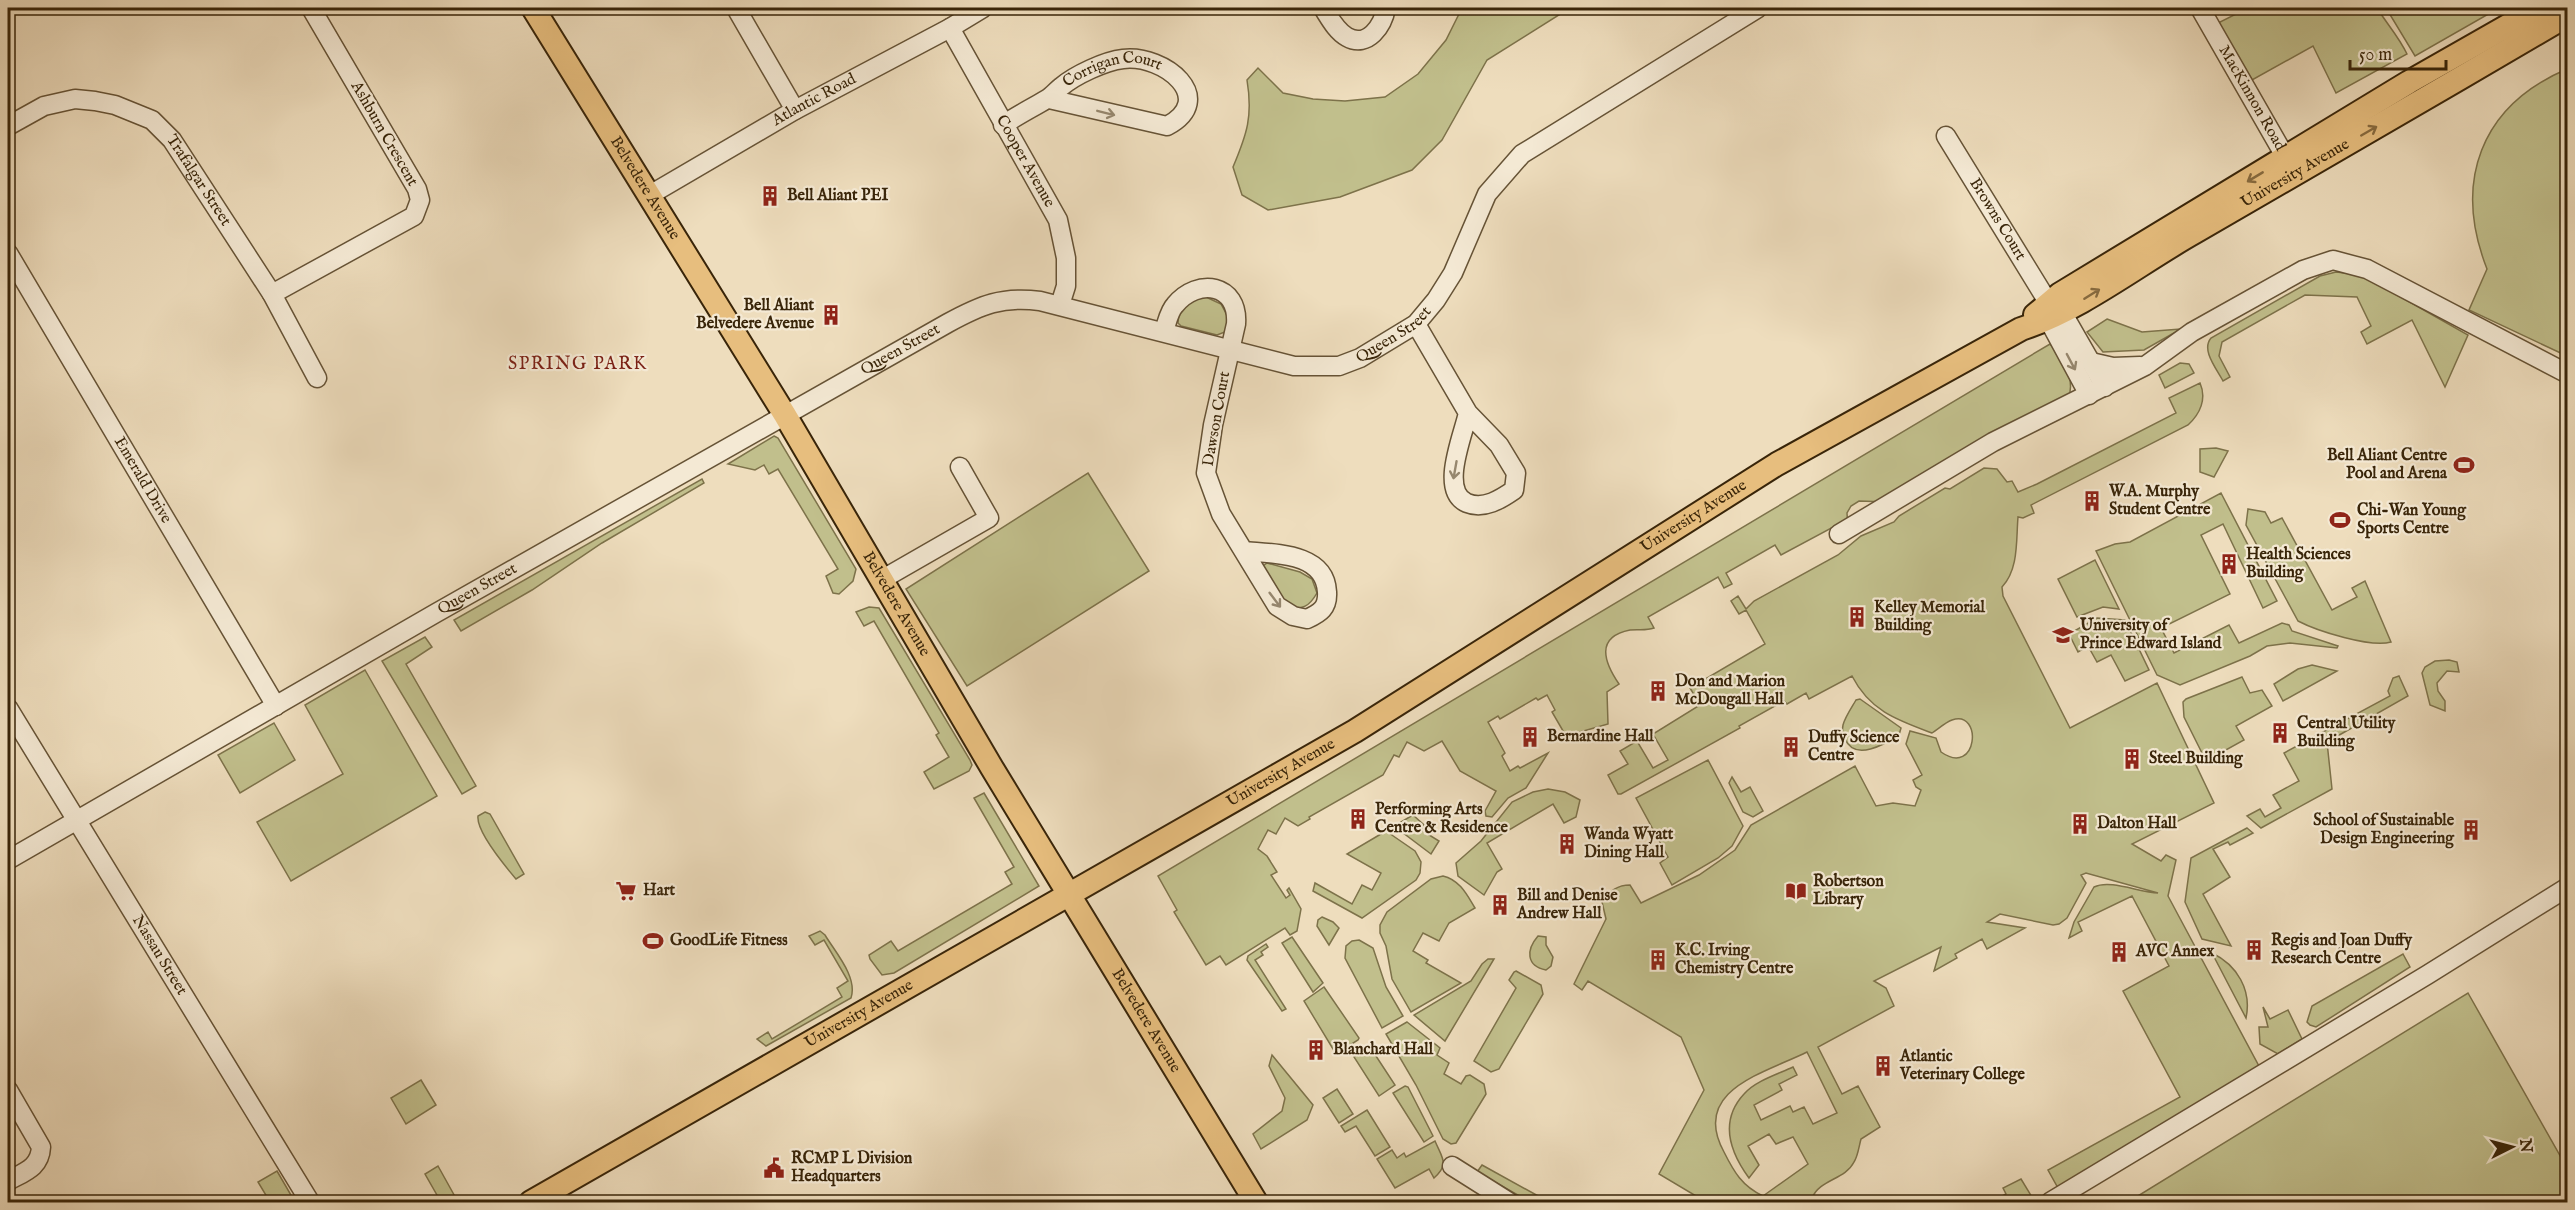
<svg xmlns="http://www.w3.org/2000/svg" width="2575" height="1210" font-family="'IM FELL English',serif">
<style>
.green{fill:#c1bf8c;stroke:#7d724a;stroke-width:1.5;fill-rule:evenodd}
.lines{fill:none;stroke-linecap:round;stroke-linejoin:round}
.minor-casing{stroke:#665336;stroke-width:21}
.major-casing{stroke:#392509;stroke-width:26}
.minor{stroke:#f4e9d4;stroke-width:18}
.major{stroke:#e7be7e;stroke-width:22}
.oneway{stroke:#96876e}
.oneway2{stroke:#876a3e}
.labels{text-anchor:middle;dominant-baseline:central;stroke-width:4.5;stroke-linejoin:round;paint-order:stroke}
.street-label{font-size:16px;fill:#392509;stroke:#f4e9d4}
.poi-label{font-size:16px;font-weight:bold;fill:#392509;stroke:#f4e9d4;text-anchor:start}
.neighbourhood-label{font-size:18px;letter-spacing:1.5px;fill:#7a1f14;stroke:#f4e9d4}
</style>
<rect width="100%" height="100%" fill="#eeddbd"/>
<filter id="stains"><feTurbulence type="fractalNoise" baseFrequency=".00333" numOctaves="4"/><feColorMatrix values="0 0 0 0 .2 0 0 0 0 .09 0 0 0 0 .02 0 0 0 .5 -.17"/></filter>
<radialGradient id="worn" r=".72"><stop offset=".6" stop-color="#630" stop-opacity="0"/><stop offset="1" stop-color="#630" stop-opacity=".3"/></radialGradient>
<g class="green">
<path d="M1462 8H1570L1487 60 1442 140 1412 170 1340 197 1268 210 1242 195 1233 167C1247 134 1253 116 1247 80L1258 68 1283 93 1313 99 1345 101 1385 97 1418 74 1446 40Z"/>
<path d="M2248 8H2377C2387 24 2399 37 2407 54L2336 93 2313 46 2252 80 2218 23Z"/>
<path d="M2386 8H2499L2415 56Z"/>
<path d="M2567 69V356L2469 310 2487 269C2453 182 2480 106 2567 69Z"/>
<path d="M2336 272 2362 275 2468 335 2445 387 2412 320 2367 344 2361 332 2371 326 2357 297 2305 295 2222 342 2219 356 2230 377 2223 381C2216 368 2201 350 2211 338L2320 276Z"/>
<path d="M1206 297 1221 304 1228 317 1225 332 1217 335 1181 326 1178 323C1178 307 1192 299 1206 297Z"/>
<path d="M2107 319 2142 332 2181 329 2144 350 2103 352 2087 332Z"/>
<path d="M2050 344C2063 359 2076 380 2068 399 2044 410 2017 416 1998 434L1888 502 1859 501 1851 506 1847 513 1848 530 1835 526 1781 555 1775 545 1726 573 1732 584 1724 588 1718 577 1648 617 1654 628C1645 631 1639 629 1630 630 1595 637 1604 662 1619 684L1607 692 1608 724 1566 736 1552 712 1555 710 1547 695 1538 700 1536 698 1500 719 1498 716 1488 722 1505 753 1502 756 1510 771 1518 766 1520 768 1548 753 1526 788 1508 798 1492 817 1486 816 1485 811 1496 791 1460 771 1442 741 1424 751 1407 742 1399 757 1394 755 1383 775 1309 817 1310 819 1298 826 1285 818 1276 834 1268 830 1258 849 1267 856 1277 872 1271 875 1286 898 1290 895 1287 890 1289 888 1301 909 1297 931 1290 935 1285 928 1226 965 1220 956 1206 965 1174 912 1177 910 1158 876Z"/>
<path d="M2180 363 2189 364 2194 373 2165 388 2159 375Z"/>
<path d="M2200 383C2207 399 2200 414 2188 425L2031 505 2034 513 2023 518 2018 517C2016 540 2019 569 2002 587L2003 596 2070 728 2157 683 2214 803 2132 844 2161 861 2166 855 2176 860 2168 896 2260 1068 2058 1188 2048 1170 2180 1097 2123 991 2169 966 2132 896 2078 922 2082 931 2069 938 2074 922 2094 887C2111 879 2140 893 2158 893L2086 873 2081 875 2086 883 2067 918 2059 924 2053 925 2000 914 1987 922 2025 928 1987 949 1982 939 1955 954 1957 958 1934 971 1941 947 1874 981 1886 988 1894 1006 1818 1047 1842 1094 1858 1086 1880 1127 1861 1139C1859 1146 1858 1156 1854 1162 1845 1180 1820 1179 1812 1198L1813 1202H1706L1659 1174 1704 1090 1681 1037 1588 981 1582 990 1574 984 1606 919 1602 902C1609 891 1617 885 1630 885L1641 903 1699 875 1735 850 1751 825 1855 766 1876 806 1893 803 1915 806 1921 790 1916 787 1913 780 1922 775 1906 744 1910 731 1936 738 1941 752C1978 778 1983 709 1952 720 1946 722 1938 729 1932 733 1897 720 1870 711 1852 676L1809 699 1806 693 1787 704 1784 701 1739 726 1740 728 1621 794H1618L1608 775 1628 764 1620 751 1637 741 1653 768 1668 760 1653 734 1700 705 1690 688 1765 644 1746 610 1739 614 1731 601 1738 596 1746 609 1754 601 1838 555 1861 536 1894 522 1899 516 1945 488 1950 489 1984 468 1997 469 2007 482 2012 481 2018 492 2037 484 2176 413 2169 398ZM1807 1052 1837 1113 1813 1124 1804 1107 1793 1112 1790 1106 1761 1120 1754 1105 1782 1090 1779 1084 1797 1075 1793 1067C1778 1074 1755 1081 1744 1094 1719 1121 1730 1152 1749 1178L1759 1165 1748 1146 1769 1134 1776 1144 1793 1137 1808 1164 1763 1196C1742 1186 1734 1172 1724 1152 1690 1090 1765 1073 1807 1052Z"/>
<path d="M774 436 778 438 856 569 853 581 839 594 833 593 826 576 838 569 778 469 769 474 764 465 755 470 728 464Z"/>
<path d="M2216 448 2228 451 2214 477 2200 472V449Z"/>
<path d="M1088 473 1149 571 967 686 906 589Z"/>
<path d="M702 479 704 483 602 543 532 590 461 631 454 620Z"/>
<path d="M2221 493 2277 601 2263 608 2223 524 2201 535 2230 594 2161 628 2174 653 2229 625 2239 643 2282 623 2289 625 2292 631 2338 646 2337 648 2290 643 2267 646 2250 656 2180 685 2157 675 2096 551 2115 544 2130 542Z"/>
<path d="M2248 509 2265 512 2271 523 2282 518 2332 610 2357 597 2352 588 2365 581 2391 642C2371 648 2317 631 2298 621L2246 525Z"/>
<path d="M2095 560 2119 609 2103 607 2077 617 2058 579Z"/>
<path d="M1267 563 1300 572 1312 579 1317 593C1309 607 1303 609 1288 608L1263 566Z"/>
<path d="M869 607 879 608 970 760 972 765 969 771 934 789 924 772 949 757 936 735 939 733 874 621 864 626 856 612Z"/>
<path d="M2097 618 2125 620 2149 670 2125 681 2111 655 2097 662 2088 646 2078 652 2069 634Z"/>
<path d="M425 637 432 647 406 664 476 786 462 794 382 661Z"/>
<path d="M2449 660 2457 662 2459 672 2447 671 2437 683 2438 691 2445 701V711L2430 705 2422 673 2425 667 2435 661Z"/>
<path d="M2312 665 2337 671 2283 701 2274 684 2298 669Z"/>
<path d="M365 670 437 796 291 881 257 822 343 774 305 705Z"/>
<path d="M2399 676 2408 696 2327 742 2332 789 2261 828 2247 816 2260 809 2265 817 2281 808 2273 795 2299 781 2284 753 2390 696 2388 691 2393 678Z"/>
<path d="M2242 677 2250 693 2262 690 2272 706 2236 726 2244 740 2206 761 2184 717 2183 702 2186 699Z"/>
<path d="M1860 699 1901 728 1899 735C1885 744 1855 762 1845 739 1843 736 1842 730 1843 725 1845 717 1852 707 1856 700Z"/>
<path d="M274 723 295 760 240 793 218 755Z"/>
<path d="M1708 760 1743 826 1732 846 1718 858 1672 885 1660 863 1668 857 1636 798Z"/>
<path d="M1732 777 1741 792 1750 787 1763 811 1753 817 1743 812 1729 783Z"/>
<path d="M1548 789 1565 792 1580 800 1576 817 1564 823 1553 804 1487 843 1502 869 1497 872 1484 895 1458 876 1456 863 1481 841 1512 802 1533 792Z"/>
<path d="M984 793 1039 886 894 973 882 975 870 959 869 955 891 941 898 951 1012 884 1005 872 1014 867 974 798Z"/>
<path d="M485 812 490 814 524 874 516 879C505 866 476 832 478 816Z"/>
<path d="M1413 815 1424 825 1421 830 1439 841 1431 854 1394 826Z"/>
<path d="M2247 828 2253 833 2230 845 2228 842 2213 849 2230 877 2203 894 2231 946 2202 939 2185 902 2191 858Z"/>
<path d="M1386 831 1415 851 1421 862 1420 873 1416 880 1362 918 1313 891 1315 883 1352 904 1362 885 1372 890 1381 873 1347 854Z"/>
<path d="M1443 876C1460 880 1467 895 1475 908L1449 923 1439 941 1423 933 1413 951 1428 960 1426 963 1461 983 1411 1012 1392 979 1386 946 1380 933V925L1387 912 1431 879Z"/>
<path d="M1322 917 1333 922 1339 928 1329 945 1317 926 1318 920Z"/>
<path d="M820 931 825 935C835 952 858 977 851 998L766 1046 757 1039 768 1032 772 1039 842 997 837 988 848 981 824 940 815 945 809 936Z"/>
<path d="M1538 936 1546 937V945L1553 957 1551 966 1546 970C1526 966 1526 950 1538 936Z"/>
<path d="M1292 937 1323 983 1313 992 1282 943Z"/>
<path d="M1359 940 1373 948 1386 987 1403 1016 1382 1028 1345 958 1346 946 1352 941Z"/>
<path d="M1266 944 1268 947 1261 952 1263 955 1255 960 1286 1009 1282 1011 1247 960 1248 956Z"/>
<path d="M2212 953C2237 965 2252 990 2246 1018Z"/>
<path d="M2403 954 2410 967 2316 1027 2310 1025 2307 1022 2312 1006Z"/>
<path d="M1488 959H1494L1445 1041 1414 1015 1471 981 1482 964Z"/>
<path d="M1516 971 1541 985 1543 994 1499 1069 1491 1072 1474 1061 1516 988 1509 980 1514 972Z"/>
<path d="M1324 987 1359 1038 1358 1040 1336 1054 1304 1001Z"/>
<path d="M2468 993 2567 1168V1202H2128Z"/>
<path d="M2263 1007 2270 1019 2288 1010 2302 1039 2278 1054 2260 1044 2259 1027H2268Z"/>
<path d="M1407 1022 1440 1048 1437 1055 1449 1063 1444 1074 1461 1084 1466 1076 1470 1075 1484 1084 1486 1094 1456 1143 1451 1144 1443 1139 1416 1085 1386 1034Z"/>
<path d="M1362 1050 1374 1053 1395 1085 1379 1096 1354 1057Z"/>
<path d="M1272 1055 1313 1105 1307 1120 1261 1149 1253 1134 1282 1111 1285 1098 1269 1066Z"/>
<path d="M421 1080 436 1105 406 1124 391 1098Z"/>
<path d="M1405 1086 1408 1087 1433 1136 1424 1142 1393 1093Z"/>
<path d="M1337 1089 1353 1114 1339 1123 1323 1098Z"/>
<path d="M1367 1110 1390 1147 1375 1156 1356 1126 1345 1132 1341 1126Z"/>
<path d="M1435 1141C1442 1158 1450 1164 1434 1178L1429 1169 1395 1188 1377 1159 1392 1150 1397 1158 1404 1153 1406 1157Z"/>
<path d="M1482 1165 1549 1202H1530L1477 1172Z"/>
<path d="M438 1166 458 1202H441L425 1174Z"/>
<path d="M277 1171 295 1202H270L258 1182Z"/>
<path d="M2021 1179 2035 1202H1991L2006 1194 2003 1188Z"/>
</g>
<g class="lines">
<g class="minor-casing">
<g id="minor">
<path d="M736 8 795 110"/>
<path d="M1323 8C1329 17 1336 31 1347 37 1368 49 1383 25 1386 8"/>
<path id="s1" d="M2200 8 2286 158"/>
<path id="s2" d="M950 28 1058 220 1066 258V286L1060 305"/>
<path id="s3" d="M1003 125C1018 115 1032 108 1047 99 1052 96 1056 91 1061 87 1075 75 1105 61 1123 59 1165 54 1218 99 1167 126L1049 99"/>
<path id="s4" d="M8 126 44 106 75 99 95 101 115 105 152 120 172 140 272 294 317 378"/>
<path id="s5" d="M1946 136 2048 302 2062 312 2105 387"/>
<path id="s6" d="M648 196 795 110 950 28 983 8"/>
<path id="s7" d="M8 253 276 706"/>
<path d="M272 294 414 216 420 200 417 189 311 8"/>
<path d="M2048 307V319L2089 395"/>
<path d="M1416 324 1468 413 1499 445 1516 473 1514 490C1501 499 1484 510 1467 503 1439 491 1463 436 1468 413"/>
<path d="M1164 331C1167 323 1169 311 1175 305 1198 277 1239 284 1236 324L1213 425 1206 473 1221 514 1277 606 1293 616 1307 619C1320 613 1328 608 1327 592 1325 552 1274 554 1244 551"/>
<path d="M2091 362 2113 367 2140 366"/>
<path d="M1839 534 1993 442 2145 366 2192 332 2303 270 2333 260 2367 269 2568 374"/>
<path d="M881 580 989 518 960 467"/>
<path id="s8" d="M8 708 310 1202"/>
<path id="s9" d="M8 860 436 613 948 323C981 305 1002 296 1040 301L1294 366H1339L1360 358 1416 324 1436 300 1453 273 1487 194 1522 154 1758 8"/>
<path d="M8 1090 41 1147C40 1168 24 1172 8 1181"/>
<path d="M1452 1166 1509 1202"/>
<path d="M2050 1202 2427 975 2568 887"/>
</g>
</g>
<g class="major-casing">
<g id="major">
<path id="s10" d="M533 8 785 415 992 768 1256 1202"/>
<path d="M2035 315 2060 294 2409 82 2539 8"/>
<path id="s11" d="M531 1202 1355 731 1777 464 2021 329C2084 308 2138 264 2195 232 2319 160 2444 88 2568 15"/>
</g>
</g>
<use href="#minor" class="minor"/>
<use href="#major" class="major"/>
</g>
<defs><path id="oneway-shaft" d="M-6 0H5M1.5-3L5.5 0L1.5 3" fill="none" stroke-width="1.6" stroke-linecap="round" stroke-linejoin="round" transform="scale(1.5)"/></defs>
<g class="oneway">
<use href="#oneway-shaft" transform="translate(1106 113) rotate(14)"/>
<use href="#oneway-shaft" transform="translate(2071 362) rotate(62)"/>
<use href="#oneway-shaft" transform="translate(1455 470) rotate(100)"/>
<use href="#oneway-shaft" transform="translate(1275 600) rotate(53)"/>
</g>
<g class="oneway2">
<use href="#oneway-shaft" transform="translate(2369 131) rotate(-30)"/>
<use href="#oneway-shaft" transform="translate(2255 177) rotate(149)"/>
<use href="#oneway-shaft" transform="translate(2092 294) rotate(-32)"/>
</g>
<defs>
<g id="building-bare" transform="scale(1.62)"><path d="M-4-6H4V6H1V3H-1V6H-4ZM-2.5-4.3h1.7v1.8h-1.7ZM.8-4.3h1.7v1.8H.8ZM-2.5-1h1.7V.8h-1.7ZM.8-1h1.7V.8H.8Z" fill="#8f2418" stroke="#f4e9d4" stroke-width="2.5" paint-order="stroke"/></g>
<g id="stadium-bare" transform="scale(1.62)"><path d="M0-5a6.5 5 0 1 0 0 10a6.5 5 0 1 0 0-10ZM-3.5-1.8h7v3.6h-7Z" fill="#8f2418" stroke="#f4e9d4" stroke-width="2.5" paint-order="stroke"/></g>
<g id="university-bare" transform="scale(1.62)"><path d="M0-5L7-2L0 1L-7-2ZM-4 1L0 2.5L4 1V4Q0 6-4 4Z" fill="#8f2418" stroke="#f4e9d4" stroke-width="2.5" paint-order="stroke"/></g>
<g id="supermarket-bare" transform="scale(1.62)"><path d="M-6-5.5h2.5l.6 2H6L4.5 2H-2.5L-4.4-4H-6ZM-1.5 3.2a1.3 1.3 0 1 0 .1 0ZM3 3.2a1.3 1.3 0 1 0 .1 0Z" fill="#8f2418" stroke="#f4e9d4" stroke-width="2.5" paint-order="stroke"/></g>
<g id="library-bare" transform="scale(1.62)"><path d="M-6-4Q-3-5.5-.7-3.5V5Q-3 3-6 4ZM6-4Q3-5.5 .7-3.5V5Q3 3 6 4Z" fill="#8f2418" stroke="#f4e9d4" stroke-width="2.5" paint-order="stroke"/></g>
<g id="civic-bare" transform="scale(1.62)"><path d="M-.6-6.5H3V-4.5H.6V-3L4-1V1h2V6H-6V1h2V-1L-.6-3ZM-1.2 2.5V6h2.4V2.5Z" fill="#8f2418" stroke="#f4e9d4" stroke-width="2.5" paint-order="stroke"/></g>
</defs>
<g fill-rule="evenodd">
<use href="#building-bare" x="770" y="196"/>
<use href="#building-bare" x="831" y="315"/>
<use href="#stadium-bare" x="2464" y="465"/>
<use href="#building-bare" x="2092" y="501"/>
<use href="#stadium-bare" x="2340" y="520"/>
<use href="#building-bare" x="2229" y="564"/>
<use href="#building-bare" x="1857" y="617"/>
<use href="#university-bare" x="2063" y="635"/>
<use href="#building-bare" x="1658" y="691"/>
<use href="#building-bare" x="2280" y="733"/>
<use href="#building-bare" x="1530" y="737"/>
<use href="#building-bare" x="1791" y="747"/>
<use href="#building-bare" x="2132" y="759"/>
<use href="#building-bare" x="1358" y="819"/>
<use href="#building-bare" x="2080" y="824"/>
<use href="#building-bare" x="2471" y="830"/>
<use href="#building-bare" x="1567" y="844"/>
<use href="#supermarket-bare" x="626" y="891"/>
<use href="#library-bare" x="1796" y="891"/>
<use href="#building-bare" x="1500" y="905"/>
<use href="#stadium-bare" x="653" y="941"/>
<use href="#building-bare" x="2254" y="950"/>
<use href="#building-bare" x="2119" y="952"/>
<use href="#building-bare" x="1658" y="960"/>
<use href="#building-bare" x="1316" y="1050"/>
<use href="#building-bare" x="1883" y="1066"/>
<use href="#civic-bare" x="774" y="1168"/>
</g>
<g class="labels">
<g class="street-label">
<text stroke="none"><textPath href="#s3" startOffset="126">Corrigan Court</textPath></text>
<text stroke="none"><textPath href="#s1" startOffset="104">MacKinnon Road</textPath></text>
<text stroke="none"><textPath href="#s6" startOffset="192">Atlantic Road</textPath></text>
<text transform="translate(384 134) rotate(60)">Ashburn Crescent</text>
<text stroke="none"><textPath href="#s2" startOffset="153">Cooper Avenue</textPath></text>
<text stroke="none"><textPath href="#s11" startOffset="2043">University Avenue</textPath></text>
<text stroke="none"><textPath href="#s4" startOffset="230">Trafalgar Street</textPath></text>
<text stroke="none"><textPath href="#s10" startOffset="212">Belvedere Avenue</textPath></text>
<text stroke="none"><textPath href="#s5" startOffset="98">Browns Court</textPath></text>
<text stroke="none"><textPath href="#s9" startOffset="1550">Queen Street</textPath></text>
<text stroke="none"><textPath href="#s9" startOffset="1028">Queen Street</textPath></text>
<text transform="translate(1217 419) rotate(-80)">Dawson Court</text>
<text stroke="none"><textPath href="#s7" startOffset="264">Emerald Drive</textPath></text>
<text stroke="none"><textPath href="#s11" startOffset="1350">University Avenue</textPath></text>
<text stroke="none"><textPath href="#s9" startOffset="542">Queen Street</textPath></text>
<text stroke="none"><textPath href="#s10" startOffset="698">Belvedere Avenue</textPath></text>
<text stroke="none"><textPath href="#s11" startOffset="864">University Avenue</textPath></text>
<text stroke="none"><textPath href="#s8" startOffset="290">Nassau Street</textPath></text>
<text stroke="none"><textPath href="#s11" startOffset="378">University Avenue</textPath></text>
<text stroke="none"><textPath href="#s10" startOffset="1184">Belvedere Avenue</textPath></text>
</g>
<g class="poi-label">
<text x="787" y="196">Bell Aliant PEI</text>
<text x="814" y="306" text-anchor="end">Bell Aliant<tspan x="814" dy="18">Belvedere Avenue</tspan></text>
<text x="2447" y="456" text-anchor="end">Bell Aliant Centre<tspan x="2447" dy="18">Pool and Arena</tspan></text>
<text x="2109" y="492">W.A. Murphy<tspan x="2109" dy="18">Student Centre</tspan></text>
<text x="2357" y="511">Chi-Wan Young<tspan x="2357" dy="18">Sports Centre</tspan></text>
<text x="2246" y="555">Health Sciences<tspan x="2246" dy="18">Building</tspan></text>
<text x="1874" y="608">Kelley Memorial<tspan x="1874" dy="18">Building</tspan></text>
<text x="2080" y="626">University of<tspan x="2080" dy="18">Prince Edward Island</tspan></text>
<text x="1675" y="682">Don and Marion<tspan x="1675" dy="18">McDougall Hall</tspan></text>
<text x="2297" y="724">Central Utility<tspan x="2297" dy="18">Building</tspan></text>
<text x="1547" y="737">Bernardine Hall</text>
<text x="1808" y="738">Duffy Science<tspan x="1808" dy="18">Centre</tspan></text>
<text x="2149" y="759">Steel Building</text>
<text x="1375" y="810">Performing Arts<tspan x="1375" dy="18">Centre &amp; Residence</tspan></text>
<text x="2454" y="821" text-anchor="end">School of Sustainable<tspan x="2454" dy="18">Design Engineering</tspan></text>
<text x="2097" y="824">Dalton Hall</text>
<text x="1584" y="835">Wanda Wyatt<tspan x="1584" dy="18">Dining Hall</tspan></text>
<text x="1813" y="882">Robertson<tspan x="1813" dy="18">Library</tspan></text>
<text x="643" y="891">Hart</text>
<text x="1517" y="896">Bill and Denise<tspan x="1517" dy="18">Andrew Hall</tspan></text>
<text x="670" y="941">GoodLife Fitness</text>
<text x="2271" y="941">Regis and Joan Duffy<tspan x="2271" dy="18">Research Centre</tspan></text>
<text x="1675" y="951">K.C. Irving<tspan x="1675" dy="18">Chemistry Centre</tspan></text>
<text x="2136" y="952">AVC Annex</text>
<text x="1333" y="1050">Blanchard Hall</text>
<text x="1900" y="1057">Atlantic<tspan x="1900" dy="18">Veterinary College</tspan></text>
<text x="791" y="1159">RCMP L Division<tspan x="791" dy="18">Headquarters</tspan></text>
</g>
<g class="neighbourhood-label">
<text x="578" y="364">SPRING PARK</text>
</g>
</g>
<rect width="2575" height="1210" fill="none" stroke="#eeddbd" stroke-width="30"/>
<rect x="9" y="9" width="2557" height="1192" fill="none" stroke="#392509" stroke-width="3"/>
<rect x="15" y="15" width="2545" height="1180" fill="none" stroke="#392509" stroke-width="1.5"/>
<g transform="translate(2512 1147) rotate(84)" stroke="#f4e9d4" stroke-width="4.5" paint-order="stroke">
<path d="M0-4.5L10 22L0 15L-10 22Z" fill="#392509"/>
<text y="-9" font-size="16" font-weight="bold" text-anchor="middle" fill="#392509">N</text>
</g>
<path d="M2350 60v9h96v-9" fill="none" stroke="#392509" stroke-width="3"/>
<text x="2359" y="60" font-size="18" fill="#392509" stroke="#f4e9d4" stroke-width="4.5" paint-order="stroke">50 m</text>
<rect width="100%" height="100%" filter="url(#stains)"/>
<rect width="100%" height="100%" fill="url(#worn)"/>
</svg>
